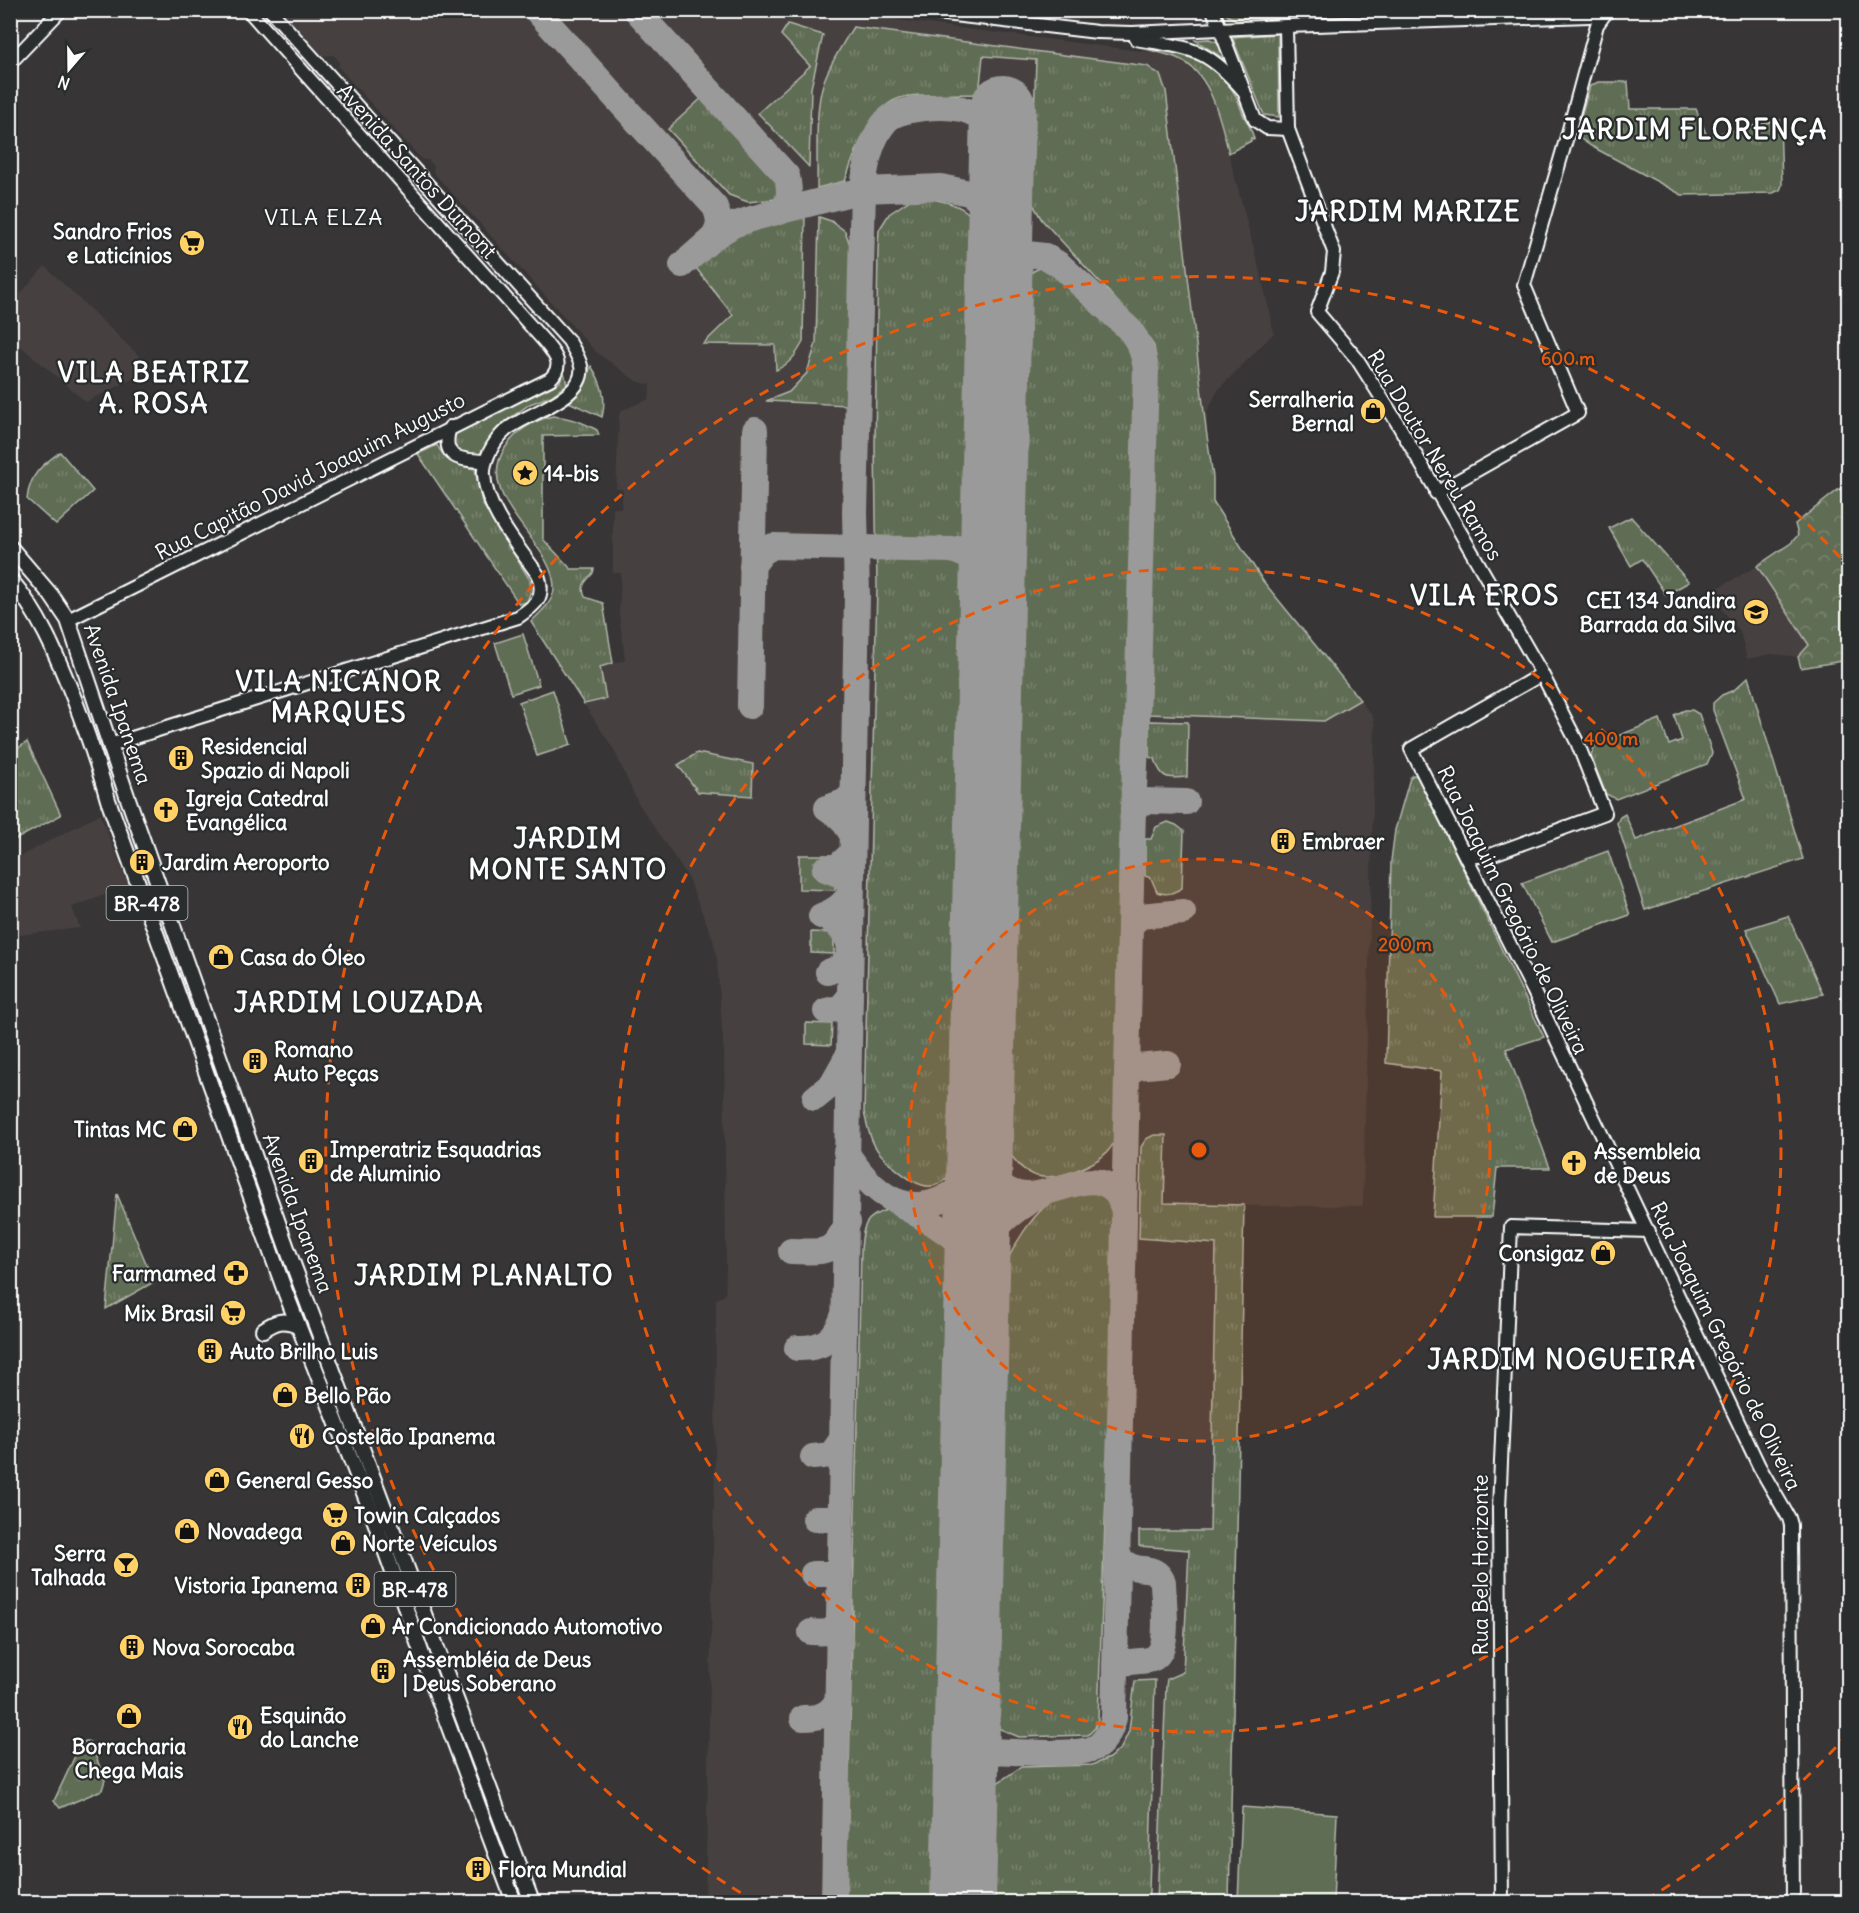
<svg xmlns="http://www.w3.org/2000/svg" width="1859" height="1913" font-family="Delius,sans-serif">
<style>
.built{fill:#463f3f}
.grass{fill:url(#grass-tufts);stroke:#b0b6aa;stroke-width:1.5}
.forest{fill:url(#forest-crowns);stroke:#b0b6aa;stroke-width:1.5}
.garden{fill:#616d54;stroke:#b0b6aa;stroke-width:1.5}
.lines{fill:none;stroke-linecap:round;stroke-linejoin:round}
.taxiway{stroke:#9b9a9a;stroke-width:26}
.runway{stroke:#9b9a9a;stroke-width:66}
.secondary-casing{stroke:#fff;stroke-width:16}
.primary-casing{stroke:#fff;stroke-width:18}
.secondary{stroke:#2a2d2e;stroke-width:12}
.primary{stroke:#2a2d2e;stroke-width:14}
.ring{fill:none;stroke:#e8590c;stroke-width:3;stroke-dasharray:10 8}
.labels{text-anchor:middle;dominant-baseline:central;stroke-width:4.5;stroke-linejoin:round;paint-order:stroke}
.shield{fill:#2a2d2e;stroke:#bfc0c0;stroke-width:1.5}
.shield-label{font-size:20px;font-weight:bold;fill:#fff}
.street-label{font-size:21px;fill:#fff;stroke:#2a2d2e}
.poi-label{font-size:21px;font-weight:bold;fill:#fff;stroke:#2a2d2e;text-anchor:start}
.neighbourhood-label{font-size:22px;letter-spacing:1.5px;fill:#fff;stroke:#2a2d2e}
.district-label{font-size:27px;font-weight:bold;letter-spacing:1.5px;fill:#fff;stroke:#2a2d2e}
.centre{fill:#e8590c;stroke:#2a2d2e;stroke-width:3}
.ring-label{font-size:18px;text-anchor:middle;font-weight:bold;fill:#e8590c;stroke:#2a2d2e;stroke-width:4.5;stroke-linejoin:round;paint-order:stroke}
</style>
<defs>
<pattern id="grass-tufts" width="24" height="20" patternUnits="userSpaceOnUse" patternTransform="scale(1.5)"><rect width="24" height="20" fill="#616d54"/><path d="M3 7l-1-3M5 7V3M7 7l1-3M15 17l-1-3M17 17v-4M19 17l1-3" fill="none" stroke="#79836e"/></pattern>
<pattern id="forest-crowns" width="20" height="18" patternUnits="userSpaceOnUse" patternTransform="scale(1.5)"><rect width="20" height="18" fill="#616d54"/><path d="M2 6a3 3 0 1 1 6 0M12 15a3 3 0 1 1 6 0" fill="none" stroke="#79836e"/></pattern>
</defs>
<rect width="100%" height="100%" fill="#373536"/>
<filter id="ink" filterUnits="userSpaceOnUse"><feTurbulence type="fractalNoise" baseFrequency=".0167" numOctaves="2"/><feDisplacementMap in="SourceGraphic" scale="12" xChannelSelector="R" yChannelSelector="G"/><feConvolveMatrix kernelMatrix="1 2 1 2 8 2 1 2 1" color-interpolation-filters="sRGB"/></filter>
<g filter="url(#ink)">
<g class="built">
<path d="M281 11H825L1157 53 1178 59 1194 71 1213 98 1219 117 1262 279 1274 333 1219 389 1208 410 1206 429 1213 477V502L1263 581 1360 700 1373 717 1375 725 1363 1206H1244L1229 1902H705L715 1455 716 1299 725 1295 726 1267 724 1056 717 960 713 939 687 876 638 803 614 750 584 704 606 699 600 667 625 660 619 613 621 573H613V508H621L623 490 616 488 619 415 622 410 649 399 650 385 636 381 596 352 433 172 434 166 428 160H422L338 67 339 62 337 59 333 55 323 56Z"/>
<path d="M45 266 153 369 86 402 11 338V304Z"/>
<path d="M1757 566 1809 645 1798 657 1772 654 1747 659 1740 632 1709 593Z"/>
<path d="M100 814 129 886 72 907 80 928 11 936V861Z"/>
</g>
<g class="grass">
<path d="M1253 11V10L1464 11 1234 19 1223 13Z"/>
<path d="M788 24 823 35 811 88 809 167 758 113 810 66 781 35Z"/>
<path d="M853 27 1147 66 1160 75 1166 91 1206 429 1213 477V502L1263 581 1360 700 1324 721 1149 714 1157 365 1154 346 1141 327 1042 220 1031 201 1036 60 983 56 979 94C957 95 924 93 904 97 870 104 855 153 845 181L817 188C818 157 814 109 824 81 831 62 842 45 853 27Z"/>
<path d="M1278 34 1279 117 1264 115 1232 37Z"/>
<path d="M1209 39 1220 43 1227 61 1195 40Z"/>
<path d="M1145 49C1186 53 1214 59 1236 96 1240 103 1241 111 1245 118 1249 125 1252 130 1254 139L1251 138V141L1229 153C1220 120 1212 73 1177 58 1167 54 1156 52 1145 49Z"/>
<path d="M1598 82H1628L1630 109H1696L1707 136 1780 120 1782 185 1780 190 1773 193 1682 195 1591 146 1581 139 1577 129 1590 86Z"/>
<path d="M706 94 784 181 782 192 776 199 748 202 729 195 668 129Z"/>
<path d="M931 199C962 204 977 212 982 245L963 1150C958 1166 943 1192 922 1185 908 1181 887 1162 878 1151 870 1140 867 1125 864 1112L877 587 875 446 878 249 879 230 889 214 910 200Z"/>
<path d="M805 215 803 342C796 355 790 364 776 370L775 345 703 344 733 315 696 268 740 231 757 224Z"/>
<path d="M819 217 831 221 845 231 854 256 848 405 766 401 789 392 807 373 816 343Z"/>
<path d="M1050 266 1059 272 1127 343 1134 354 1135 367 1118 1124C1117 1133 1116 1142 1109 1150 1095 1166 1052 1184 1031 1174 1020 1169 1013 1157 1005 1148L1023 283C1030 271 1036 268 1050 266Z"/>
<path d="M591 366C602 382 607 398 602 417L562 399 584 383Z"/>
<path d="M564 372 567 384 551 396 530 404 499 426 478 457 457 454 453 444 454 434 461 429 559 383Z"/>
<path d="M553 416C568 417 583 422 597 430L599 435 543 436V539L571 569H594L593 573C586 581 580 585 585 597L603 603 613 663 600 667 606 699 584 704 531 622C539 613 553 603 554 589 555 542 472 498 505 448 517 430 532 421 553 416Z"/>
<path d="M437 445C444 460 459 466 475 469L482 503 530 580 531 590 527 602 519 604 418 454Z"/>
<path d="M60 452 93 491 56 525 27 499C30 474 41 466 60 452Z"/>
<path d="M1631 517 1689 582 1666 595 1642 559 1631 566 1609 528Z"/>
<path d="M1748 677 1803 859 1645 910 1617 823 1620 817 1625 814 1636 840 1746 799 1713 710V703L1722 695 1734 690Z"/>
<path d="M1685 710H1692L1699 714 1712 753 1707 764 1616 799 1606 794 1591 756 1595 745 1660 719 1669 745 1682 740 1674 715Z"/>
<path d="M1149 721 1188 722 1187 777C1167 779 1161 779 1155 759L1149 757Z"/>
<path d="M27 742 61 815 11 842V753Z"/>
<path d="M697 753 753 764 752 796 698 792 678 765Z"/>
<path d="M1413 775 1418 776 1544 1037 1506 1049 1550 1168H1497L1492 1217H1433L1442 1071 1386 1063 1391 861 1395 830 1410 778Z"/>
<path d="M1168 822 1176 825 1184 831 1182 888C1173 893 1167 896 1157 892L1151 878 1145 876V839H1151L1156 827Z"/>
<path d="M1608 851 1630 915 1552 942 1522 883Z"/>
<path d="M799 855H837L835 890 799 889Z"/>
<path d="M1788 916 1823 994 1780 1004 1746 929Z"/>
<path d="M811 932 834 933V954L811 953Z"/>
<path d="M806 1023 832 1024 831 1045 806 1044Z"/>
<path d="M1154 1135H1166L1164 1203 1244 1205 1229 1902H1157L1166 1686 1167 1679 1183 1672 1189 1550 1139 1546V1531H1210L1216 1244 1139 1238 1141 1147 1146 1139Z"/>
<path d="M1088 1187C1103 1190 1110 1194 1116 1209L1098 1719 1095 1728 1088 1735 1019 1737 1000 1729 994 1720 1001 1282C1006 1253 1036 1205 1065 1193 1072 1190 1080 1189 1088 1187Z"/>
<path d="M117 1194 154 1282 106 1309Z"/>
<path d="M889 1209C907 1213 940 1230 951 1245 958 1254 958 1267 959 1278L946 1902H846L861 1250C863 1225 864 1217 889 1209Z"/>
<path d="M1155 1680 1149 1891 1148 1902H990L993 1786 1021 1767 1092 1765 1109 1758 1121 1748 1129 1731 1135 1681Z"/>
<path d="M86 1741 90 1742 105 1780 102 1790 60 1808 54 1801 81 1743Z"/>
</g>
<path class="forest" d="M1848 482V660L1801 668 1798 657 1809 645 1757 566 1791 543 1798 535 1795 524Z"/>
<g class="garden">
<path d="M523 634 539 685 511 694 495 643Z"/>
<path d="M553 690 571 745 537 756 519 702Z"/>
<path d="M1242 1807 1337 1814 1333 1902H1238Z"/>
</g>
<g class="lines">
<g class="taxiway">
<path d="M536 10 715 207C720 219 720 226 714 237L733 225 754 218 863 190 941 187 969 193 984 204 1000 235"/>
<path d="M636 10 787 176C790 191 791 200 780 212"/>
<path d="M682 265 714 237"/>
<path d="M952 550C978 546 982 539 994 516"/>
<path d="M752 566 763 552 773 546 952 550C976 558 982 564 992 587"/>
<path d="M750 706 755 430"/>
<path d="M1133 810 1143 801 1186 802"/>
<path d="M852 834 841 818 827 808 844 802 853 794"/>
<path d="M851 885 843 876 825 869 838 866 852 853"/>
<path d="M1130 926 1140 916 1183 912"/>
<path d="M828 972C834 970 841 967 845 962 859 944 839 922 821 916 836 910 843 905 851 892"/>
<path d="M826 1011 840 1008 850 997"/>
<path d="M1127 1074 1137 1067 1168 1064"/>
<path d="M815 1098 832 1084 846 1059"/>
<path d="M846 1152C867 1185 898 1218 940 1200 951 1195 962 1189 969 1178 979 1163 979 1141 980 1123 981 1135 980 1149 982 1160 984 1169 991 1177 998 1183 1034 1219 1084 1159 1115 1191 1119 1195 1121 1203 1123 1208"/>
<path d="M901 1205C920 1216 945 1228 961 1245 969 1254 973 1268 977 1279 985 1234 1001 1216 1041 1195"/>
<path d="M791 1251C826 1252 832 1255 848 1222"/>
<path d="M797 1348C823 1349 836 1339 844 1314"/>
<path d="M813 1457 831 1455 842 1439"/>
<path d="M815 1519C826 1519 836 1521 841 1509"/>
<path d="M813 1574H830L840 1566"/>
<path d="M811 1632C824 1633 831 1634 839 1623"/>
<path d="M1115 1666C1129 1659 1141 1663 1152 1659 1172 1651 1163 1600 1163 1582 1153 1559 1135 1579 1117 1555"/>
<path d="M803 1718C820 1718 830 1715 838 1699"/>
<path d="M967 1731 976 1745 987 1751"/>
<path d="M966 1771C971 1760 976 1755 987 1751 1010 1751 1082 1758 1098 1746 1107 1739 1111 1729 1114 1718L1130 926 1133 810 1137 721 1146 369C1144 354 1140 343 1130 330L1060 265 1045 256 1027 254 1010 264 999 283"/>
<path d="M834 1902 857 595 855 513 863 190C865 167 870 139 886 121 899 107 944 105 962 109 971 112 980 116 987 122 994 127 998 138 1002 145"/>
</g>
<path class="runway" d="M963 1902 1003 108"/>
<g class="secondary-casing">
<g id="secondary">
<path d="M911 10 1097 32 1132 33 1286 26 1589 16 1609 10"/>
<path d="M1213 10 1255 120 1267 128 1288 129"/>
<path d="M1286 26 1288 129 1334 252 1332 272 1317 312 1357 359 1395 419 1542 674 1577 742 1605 813 1488 856H1476L1463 850"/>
<path d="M1136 39C1191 49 1205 46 1244 91"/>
<path d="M10 63 61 10"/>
<path d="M450 427C440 459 460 460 485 461"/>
<path d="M1436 493 1578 413 1524 285 1568 133 1597 25 1604 15 1608 11"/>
<path d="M68 620 550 379C565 364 555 355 544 341L248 10"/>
<path d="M1542 674 1411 749 1533 990 1759 1466 1789 1518 1791 1525 1793 1902"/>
<path d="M110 745 518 617C536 605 546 597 538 575 519 547 486 510 484 475 483 467 486 460 489 453 493 445 498 437 505 431 523 414 587 399 581 366 579 357 573 349 569 341L270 10"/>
<path d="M1502 1902 1499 1509 1511 1227 1649 1231"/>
</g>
</g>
<g class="primary-casing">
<g id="primary">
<path d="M10 547 51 595 68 620 126 793 287 1248 532 1902"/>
<path d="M10 579C40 614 56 654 73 696 86 730 98 764 108 800L286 1294 373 1516 424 1660 514 1902"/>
<path d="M263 1330C276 1321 283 1319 298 1325"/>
</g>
</g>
<use href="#secondary" class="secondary"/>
<use href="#primary" class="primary"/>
</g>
</g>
<circle cx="1199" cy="1150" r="291" fill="#e8590c" fill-opacity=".12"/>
<g class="ring">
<circle cx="1199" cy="1150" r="291"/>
<circle cx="1199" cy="1150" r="582"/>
<path d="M1848 1734A873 873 0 0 1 1642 1902M756 1902A873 873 0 1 1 1848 566"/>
</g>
<defs>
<g id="supermarket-disc" transform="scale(1.35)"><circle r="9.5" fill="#ffd166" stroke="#2a2d2e"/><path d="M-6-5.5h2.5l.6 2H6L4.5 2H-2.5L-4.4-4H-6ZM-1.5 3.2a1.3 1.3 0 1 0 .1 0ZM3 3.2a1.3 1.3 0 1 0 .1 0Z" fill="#111"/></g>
<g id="shop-disc" transform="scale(1.35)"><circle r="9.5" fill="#ffd166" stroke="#2a2d2e"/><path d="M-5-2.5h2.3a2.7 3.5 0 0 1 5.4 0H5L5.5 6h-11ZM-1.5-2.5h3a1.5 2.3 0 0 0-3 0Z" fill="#111"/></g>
<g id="sight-disc" transform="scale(1.35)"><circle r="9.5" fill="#ffd166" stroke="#2a2d2e"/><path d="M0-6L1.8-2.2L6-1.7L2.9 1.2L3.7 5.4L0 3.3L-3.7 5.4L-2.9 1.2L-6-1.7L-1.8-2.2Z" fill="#111"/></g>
<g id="school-disc" transform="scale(1.35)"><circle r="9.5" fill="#ffd166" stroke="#2a2d2e"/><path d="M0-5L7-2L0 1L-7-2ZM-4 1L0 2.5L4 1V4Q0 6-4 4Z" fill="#111"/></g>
<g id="building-disc" transform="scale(1.35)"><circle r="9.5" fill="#ffd166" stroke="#2a2d2e"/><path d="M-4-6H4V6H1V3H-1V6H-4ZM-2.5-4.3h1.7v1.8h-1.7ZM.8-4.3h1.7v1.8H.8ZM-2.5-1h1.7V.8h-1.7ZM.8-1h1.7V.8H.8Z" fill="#111"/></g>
<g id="church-disc" transform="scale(1.35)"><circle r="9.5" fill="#ffd166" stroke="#2a2d2e"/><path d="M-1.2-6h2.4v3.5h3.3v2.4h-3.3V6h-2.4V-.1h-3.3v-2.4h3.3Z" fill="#111"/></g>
<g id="pharmacy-disc" transform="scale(1.35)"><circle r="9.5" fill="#ffd166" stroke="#2a2d2e"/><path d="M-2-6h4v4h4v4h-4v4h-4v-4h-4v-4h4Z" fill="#111"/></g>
<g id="restaurant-disc" transform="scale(1.35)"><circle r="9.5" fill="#ffd166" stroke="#2a2d2e"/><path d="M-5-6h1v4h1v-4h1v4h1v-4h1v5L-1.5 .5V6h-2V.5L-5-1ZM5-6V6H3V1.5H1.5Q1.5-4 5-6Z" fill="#111"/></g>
<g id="bar-disc" transform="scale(1.35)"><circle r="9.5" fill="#ffd166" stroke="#2a2d2e"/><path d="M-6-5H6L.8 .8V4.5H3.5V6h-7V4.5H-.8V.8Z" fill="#111"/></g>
</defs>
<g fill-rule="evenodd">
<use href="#supermarket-disc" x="192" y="243"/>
<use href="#shop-disc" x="1373" y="411"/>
<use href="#sight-disc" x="525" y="473"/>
<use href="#school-disc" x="1756" y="612"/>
<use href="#building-disc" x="181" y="758"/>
<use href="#church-disc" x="166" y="810"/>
<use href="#building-disc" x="1283" y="841"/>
<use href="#building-disc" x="142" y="862"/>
<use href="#shop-disc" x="221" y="957"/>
<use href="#building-disc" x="255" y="1061"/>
<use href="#shop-disc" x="185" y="1129"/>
<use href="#building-disc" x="311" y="1161"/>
<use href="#church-disc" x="1574" y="1163"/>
<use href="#shop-disc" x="1603" y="1253"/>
<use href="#pharmacy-disc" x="236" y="1273"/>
<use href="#supermarket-disc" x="233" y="1313"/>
<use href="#building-disc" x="210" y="1351"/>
<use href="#shop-disc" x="285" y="1395"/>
<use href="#restaurant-disc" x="302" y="1436"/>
<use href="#shop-disc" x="217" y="1480"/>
<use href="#supermarket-disc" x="335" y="1515"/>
<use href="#shop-disc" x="187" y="1531"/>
<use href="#shop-disc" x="343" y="1543"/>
<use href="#bar-disc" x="126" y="1565"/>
<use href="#building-disc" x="358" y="1585"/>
<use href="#shop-disc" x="373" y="1626"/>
<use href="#building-disc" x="132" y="1647"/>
<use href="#building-disc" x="383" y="1671"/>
<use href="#shop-disc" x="129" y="1716"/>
<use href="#restaurant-disc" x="240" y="1727"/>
<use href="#building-disc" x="478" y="1869"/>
</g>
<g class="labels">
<g class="shield">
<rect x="106.5" y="886" width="81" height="34" rx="4.5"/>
<rect x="374.5" y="1572" width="81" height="34" rx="4.5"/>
</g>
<g class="shield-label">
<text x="147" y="903">BR-478</text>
<text x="415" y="1589">BR-478</text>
</g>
<g class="street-label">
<text transform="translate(417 171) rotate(48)">Avenida Santos Dumont</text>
<text transform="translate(1435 455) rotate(59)">Rua Doutor Nereu Ramos</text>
<text transform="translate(310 476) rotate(-27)">Rua Capitão David Joaquim Augusto</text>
<text transform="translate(118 704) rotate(71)">Avenida Ipanema</text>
<text transform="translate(1513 910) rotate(64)">Rua Joaquim Gregório de Oliveira</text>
<text transform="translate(298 1213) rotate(70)">Avenida Ipanema</text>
<text transform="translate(1726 1346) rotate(64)">Rua Joaquim Gregório de Oliveira</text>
<text transform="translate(1480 1565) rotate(-90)">Rua Belo Horizonte</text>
</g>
<g class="poi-label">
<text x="172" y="231" text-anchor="end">Sandro Frios<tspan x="172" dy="24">e Laticínios</tspan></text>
<text x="1354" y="399" text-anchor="end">Serralheria<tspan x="1354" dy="24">Bernal</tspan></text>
<text x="544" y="473">14-bis</text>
<text x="1736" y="600" text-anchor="end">CEI 134 Jandira<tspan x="1736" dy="24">Barrada da Silva</tspan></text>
<text x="201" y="746">Residencial<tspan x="201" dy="24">Spazio di Napoli</tspan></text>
<text x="186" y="798">Igreja Catedral<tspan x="186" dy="24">Evangélica</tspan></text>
<text x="1302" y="841">Embraer</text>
<text x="162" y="862">Jardim Aeroporto</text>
<text x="240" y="957">Casa do Óleo</text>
<text x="274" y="1049">Romano<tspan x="274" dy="24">Auto Peças</tspan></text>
<text x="166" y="1129" text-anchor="end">Tintas MC</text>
<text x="330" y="1149">Imperatriz Esquadrias<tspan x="330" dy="24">de Aluminio</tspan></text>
<text x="1594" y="1151">Assembleia<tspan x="1594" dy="24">de Deus</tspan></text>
<text x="1584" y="1253" text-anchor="end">Consigaz</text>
<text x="216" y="1273" text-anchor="end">Farmamed</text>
<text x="214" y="1313" text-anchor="end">Mix Brasil</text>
<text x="230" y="1351">Auto Brilho Luis</text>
<text x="304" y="1395">Bello Pão</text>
<text x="322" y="1436">Costelão Ipanema</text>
<text x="236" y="1480">General Gesso</text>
<text x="354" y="1515">Towin Calçados</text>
<text x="207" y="1531">Novadega</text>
<text x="362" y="1543">Norte Veículos</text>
<text x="106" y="1553" text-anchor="end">Serra<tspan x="106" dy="24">Talhada</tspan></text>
<text x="338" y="1585" text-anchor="end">Vistoria Ipanema</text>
<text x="392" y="1626">Ar Condicionado Automotivo</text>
<text x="152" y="1647">Nova Sorocaba</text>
<text x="403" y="1659">Assembléia de Deus<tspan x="403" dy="24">| Deus Soberano</tspan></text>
<text x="260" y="1715">Esquinão<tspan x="260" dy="24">do Lanche</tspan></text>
<text x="129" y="1746" text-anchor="middle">Borracharia<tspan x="129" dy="24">Chega Mais</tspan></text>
<text x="498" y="1869">Flora Mundial</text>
</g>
<g class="neighbourhood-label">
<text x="324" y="217">VILA ELZA</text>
</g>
<g class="district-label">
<text x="1695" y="129">JARDIM FLORENÇA</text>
<text x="1408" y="211">JARDIM MARIZE</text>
<text x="154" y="372">VILA BEATRIZ<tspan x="154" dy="31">A. ROSA</tspan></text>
<text x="1485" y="595">VILA EROS</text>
<text x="339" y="681">VILA NICANOR<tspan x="339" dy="31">MARQUES</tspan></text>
<text x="568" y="838">JARDIM<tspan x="568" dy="31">MONTE SANTO</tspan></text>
<text x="359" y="1002">JARDIM LOUZADA</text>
<text x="484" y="1275">JARDIM PLANALTO</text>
<text x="1562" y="1359">JARDIM NOGUEIRA</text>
</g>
</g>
<circle cx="1199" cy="1150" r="9" class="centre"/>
<g class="ring-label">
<text x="1568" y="365">600 m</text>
<text x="1611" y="745">400 m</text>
<text x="1405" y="951">200 m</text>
</g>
<rect width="1859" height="1913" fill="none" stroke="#2a2d2e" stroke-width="36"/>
<rect x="18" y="18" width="1823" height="1877" fill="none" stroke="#fff" stroke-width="2" filter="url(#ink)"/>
<g transform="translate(69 69) rotate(200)" stroke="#2a2d2e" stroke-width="4.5" paint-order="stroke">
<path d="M0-4.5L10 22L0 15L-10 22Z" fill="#ffffff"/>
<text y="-9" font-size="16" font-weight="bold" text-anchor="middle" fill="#ffffff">N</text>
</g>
</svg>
